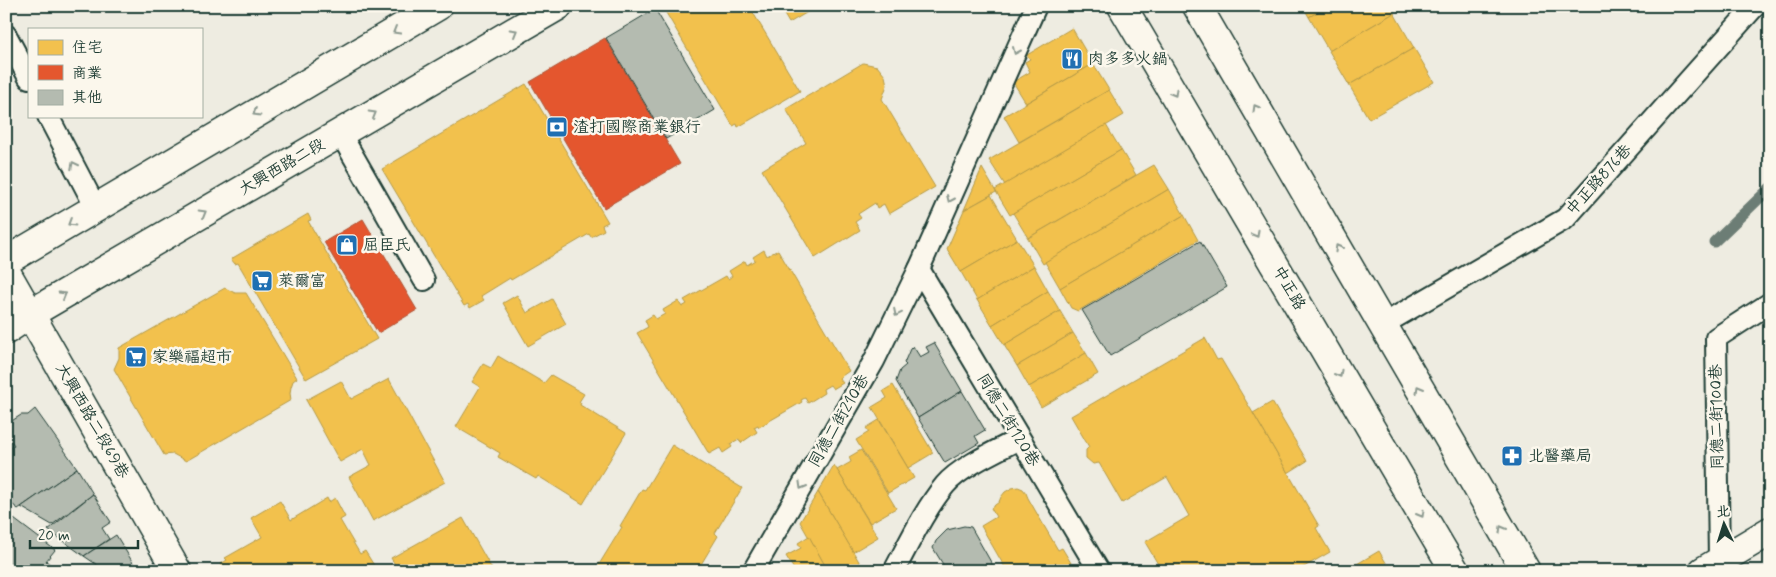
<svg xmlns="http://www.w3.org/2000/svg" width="1776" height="577" font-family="Mynerve,'LXGW WenKai TC',sans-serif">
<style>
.homes{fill:#f2c14e;stroke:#b39946}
.shops{fill:#e4572e;stroke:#a94f30}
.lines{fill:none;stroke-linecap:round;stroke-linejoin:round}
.stream{stroke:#6c7d74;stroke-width:11}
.building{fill:#b4bbb0;stroke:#1f3d34}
.service-casing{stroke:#1f3d34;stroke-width:24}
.minor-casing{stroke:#1f3d34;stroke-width:31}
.tertiary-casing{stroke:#1f3d34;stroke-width:31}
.service{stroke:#fbf7ec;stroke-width:20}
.minor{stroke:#fbf7ec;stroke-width:28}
.tertiary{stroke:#fbf7ec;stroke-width:28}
.oneway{stroke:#8d9a90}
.labels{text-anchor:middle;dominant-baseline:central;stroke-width:5;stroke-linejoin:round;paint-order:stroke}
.poi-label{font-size:16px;fill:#1f3d34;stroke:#fbf7ec;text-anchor:start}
.street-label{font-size:16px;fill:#1f3d34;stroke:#fbf7ec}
</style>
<rect width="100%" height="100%" fill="#eeece1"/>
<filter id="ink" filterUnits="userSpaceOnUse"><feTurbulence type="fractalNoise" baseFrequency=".02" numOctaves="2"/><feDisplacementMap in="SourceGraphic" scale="10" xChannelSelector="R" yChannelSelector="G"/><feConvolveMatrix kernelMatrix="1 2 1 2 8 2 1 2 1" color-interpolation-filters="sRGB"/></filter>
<g filter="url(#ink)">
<g class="homes">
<path d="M662 6H749L800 91 738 127 737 124 733 126Z"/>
<path d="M779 6H818L789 23Z"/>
<path d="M1303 6H1328L1309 17Z"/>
<path d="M1328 6H1390L1394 13 1329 51 1309 17Z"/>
<path d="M1394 13 1414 48 1349 85 1329 51Z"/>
<path d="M1072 28 1093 64 1026 103 1013 82 1030 72 1025 62 1030 59 1027 55Z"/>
<path d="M1414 48 1434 82 1369 119 1349 85Z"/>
<path d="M863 63 877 66 885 76 887 85 882 99 935 187 889 214 884 204 877 208 875 203 858 214 861 218 855 222 860 230 815 258 762 170 806 143 786 109Z"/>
<path d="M1093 64 1109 90 1019 142 1004 116Z"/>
<path d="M526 84 608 222 602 225 604 230 591 237 589 234 511 280 510 278 481 296 484 300 470 308 468 304 464 306 382 169Z"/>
<path d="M1109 90 1124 115 1005 185 989 160Z"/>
<path d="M1106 125 1121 150 1010 215 995 190Z"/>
<path d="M1121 150 1136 175 1028 238 1013 213Z"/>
<path d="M1154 165 1169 189 1043 264 1028 238Z"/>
<path d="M982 168 996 192 964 210Z"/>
<path d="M1169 189 1184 215 1060 288 1045 262Z"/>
<path d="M991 195 1017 239 961 272 947 249 964 210Z"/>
<path d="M308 214 311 220 308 221 377 339 306 379 238 263 235 264 231 259Z"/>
<path d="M1184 215 1198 240 1078 311 1071 308 1060 288Z"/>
<path d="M1017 239 1034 266 977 300 961 272Z"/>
<path d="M764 250 767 256 778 250 849 371 839 378 843 383 833 389 830 385 823 389 824 393 808 403 805 398 801 400 802 402 759 427 758 425 754 427 757 432 741 443 739 439 730 444 732 447 723 453 720 448 709 454 637 333 648 327 645 320 653 315 656 319 665 314 663 310 678 301 682 307 687 304 684 300 726 276 728 279 732 276 729 271 745 261 747 265 755 260 753 257Z"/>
<path d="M1034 266 1048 291 992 325 977 300Z"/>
<path d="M225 288 235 293H246L297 378 293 381 291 387 290 393 291 400 186 461 173 454 164 455 114 369 119 358V348Z"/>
<path d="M1048 291 1060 311 1004 345 992 325Z"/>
<path d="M517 295 527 313 552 299 566 324 528 346 503 303Z"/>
<path d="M1060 311 1073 333 1017 366 1004 345Z"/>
<path d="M1073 333 1086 353 1029 387 1017 366Z"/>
<path d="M1205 338 1217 360 1221 359 1253 413 1319 526 1316 528 1330 552 1297 571H1162L1145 542 1189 516 1167 477 1122 503 1099 463 1093 464 1086 458V450L1089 447 1071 416Z"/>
<path d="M1086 353 1098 374 1041 407 1029 387Z"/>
<path d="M498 356 544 383 551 375 584 394 579 402 581 403 580 405 626 433 583 504 538 476 536 479 498 457 500 453 456 427 480 387 472 382 483 364 491 368Z"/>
<path d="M389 379 445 482 373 521 349 477 371 465 363 449 340 462 306 400 341 381 351 399Z"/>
<path d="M893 385 933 453 908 468 872 407 887 398 883 391Z"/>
<path d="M1272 402 1307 461 1288 473 1253 413Z"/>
<path d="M879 420 914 478 888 493 856 440 869 432 866 428Z"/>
<path d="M672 445 742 488 715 533 718 536 697 571H595L622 527 620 526 642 489 645 490Z"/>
<path d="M861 450 896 508 870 523 837 470 851 462 849 457Z"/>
<path d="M834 465 878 537 853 552 818 492Z"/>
<path d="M1018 487 1023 489 1026 493 1028 498 1058 550 1062 548 1071 563 1059 571H1007L981 526 996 517 991 508 999 502 1001 497 1005 492 1012 488Z"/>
<path d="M818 492 861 565 852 571H828L800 522Z"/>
<path d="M327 498 329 502 335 498 345 517 340 520 360 554 365 551 375 567 369 571H225L221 564 227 560 225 558 262 537 251 518 280 501 291 520Z"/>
<path d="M463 518 493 571H399L391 558Z"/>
<path d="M809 536 828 571H795L786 556 801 548 798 543Z"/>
<path d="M1379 551 1391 571H1345Z"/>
</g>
<g class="shops">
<path d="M605 38 680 164 604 208 530 82Z"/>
<path d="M363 219 417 310 378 333 324 242Z"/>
</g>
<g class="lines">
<path class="stream" d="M1714 242 1770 188"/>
</g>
<g class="building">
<path d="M655 9 715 110 666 139 606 38Z"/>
<path d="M1200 241 1227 287 1110 356 1082 310Z"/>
<path d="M934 343 962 391 918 418 896 381 900 370 906 365 904 363 910 349 913 346 920 357 929 352 926 347Z"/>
<path d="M962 391 985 430 975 436 979 443 945 463 918 418Z"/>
<path d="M35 409 77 468 18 509 6 499V451L14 445 6 434 11 430 7 424 21 415H28Z"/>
<path d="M77 468 93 494 52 525 21 507Z"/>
<path d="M93 494 111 522 102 528 109 539 84 556 48 530Z"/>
<path d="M6 513 55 550 46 561 59 571H6Z"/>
<path d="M964 526 971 527 996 571H937L944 566 933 548 936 541 947 530Z"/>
<path d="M116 535 138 571H106L84 556Z"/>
</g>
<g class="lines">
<g class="service-casing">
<g id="service">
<path d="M6 35 29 78"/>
<path d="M48 116 96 208"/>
<path d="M340 133 424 280"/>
<path d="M919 269 1099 571"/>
<path d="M1382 325 1565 219 1755 6"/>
<path d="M1719 561 1716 338 1770 303"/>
<path d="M753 571 874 361 919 269 1036 6"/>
<path d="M894 571C909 543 925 509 945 485 960 467 998 450 1019 439"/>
</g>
</g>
<g class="minor-casing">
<g id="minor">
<path d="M6 272 177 571"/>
<path d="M1703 571 1770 531"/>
</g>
</g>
<g class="tertiary-casing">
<g id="tertiary">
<path d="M1122 6 1455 571"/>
<path d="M1197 6 1526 571"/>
<path d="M6 261 438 6"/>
<path d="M6 330 30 314 558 6"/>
</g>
</g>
<use href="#service" class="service"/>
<use href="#minor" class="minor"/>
<use href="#tertiary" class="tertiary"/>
</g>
<defs><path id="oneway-chevron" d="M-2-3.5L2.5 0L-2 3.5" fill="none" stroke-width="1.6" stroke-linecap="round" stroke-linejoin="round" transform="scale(1.25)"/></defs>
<g class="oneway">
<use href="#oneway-chevron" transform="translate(396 31) rotate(150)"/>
<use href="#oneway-chevron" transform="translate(514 32) rotate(-30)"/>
<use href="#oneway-chevron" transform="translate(1016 51) rotate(114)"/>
<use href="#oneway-chevron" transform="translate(1174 93) rotate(60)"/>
<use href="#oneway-chevron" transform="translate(1256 108) rotate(-120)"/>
<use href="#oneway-chevron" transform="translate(256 113) rotate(149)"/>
<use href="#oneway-chevron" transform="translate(373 114) rotate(-30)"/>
<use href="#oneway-chevron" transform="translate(74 165) rotate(-117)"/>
<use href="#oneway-chevron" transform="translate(950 199) rotate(114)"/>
<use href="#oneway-chevron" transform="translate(203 213) rotate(-30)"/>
<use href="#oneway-chevron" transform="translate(71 223) rotate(149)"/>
<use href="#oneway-chevron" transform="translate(1256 234) rotate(60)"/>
<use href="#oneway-chevron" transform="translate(1338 248) rotate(-120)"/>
<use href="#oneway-chevron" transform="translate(63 295) rotate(-30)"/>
<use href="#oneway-chevron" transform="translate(897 313) rotate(116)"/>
<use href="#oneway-chevron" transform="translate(1339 374) rotate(60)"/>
<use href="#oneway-chevron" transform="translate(1419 389) rotate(-120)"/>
<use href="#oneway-chevron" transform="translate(802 486) rotate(120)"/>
<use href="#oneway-chevron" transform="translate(1421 514) rotate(60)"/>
<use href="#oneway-chevron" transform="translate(1502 529) rotate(-120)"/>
</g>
</g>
<defs>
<g id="restaurant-square" transform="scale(1.125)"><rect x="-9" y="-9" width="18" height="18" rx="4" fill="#1f6fb2" stroke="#fbf7ec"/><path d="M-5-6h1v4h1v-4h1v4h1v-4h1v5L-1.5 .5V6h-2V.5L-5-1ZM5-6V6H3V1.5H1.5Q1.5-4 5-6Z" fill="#fff"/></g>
<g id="bank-square" transform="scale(1.125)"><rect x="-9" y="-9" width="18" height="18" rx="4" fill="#1f6fb2" stroke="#fbf7ec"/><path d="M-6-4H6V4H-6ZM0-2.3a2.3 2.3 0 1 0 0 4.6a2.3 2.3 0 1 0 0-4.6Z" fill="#fff"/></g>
<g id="shop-square" transform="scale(1.125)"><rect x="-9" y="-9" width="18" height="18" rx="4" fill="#1f6fb2" stroke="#fbf7ec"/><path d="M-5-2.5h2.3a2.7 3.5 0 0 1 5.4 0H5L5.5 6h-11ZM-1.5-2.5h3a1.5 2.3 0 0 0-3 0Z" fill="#fff"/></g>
<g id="supermarket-square" transform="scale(1.125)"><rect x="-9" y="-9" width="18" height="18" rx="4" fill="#1f6fb2" stroke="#fbf7ec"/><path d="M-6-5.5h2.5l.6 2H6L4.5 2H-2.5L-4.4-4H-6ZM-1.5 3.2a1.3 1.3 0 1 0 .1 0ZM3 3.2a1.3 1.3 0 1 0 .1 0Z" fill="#fff"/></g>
<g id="pharmacy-square" transform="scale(1.125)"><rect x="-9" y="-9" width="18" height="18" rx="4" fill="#1f6fb2" stroke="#fbf7ec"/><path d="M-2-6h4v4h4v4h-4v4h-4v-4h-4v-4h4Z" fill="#fff"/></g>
</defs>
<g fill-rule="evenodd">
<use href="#restaurant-square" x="1072" y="59"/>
<use href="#bank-square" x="557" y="127"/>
<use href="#shop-square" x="347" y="245"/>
<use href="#supermarket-square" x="262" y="281"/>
<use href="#supermarket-square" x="136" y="357"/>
<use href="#pharmacy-square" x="1512" y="456"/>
</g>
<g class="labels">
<g class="poi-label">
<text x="1088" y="59">肉多多火鍋</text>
<text x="573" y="127">渣打國際商業銀行</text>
<text x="363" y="245">屈臣氏</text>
<text x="278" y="281">萊爾富</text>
<text x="152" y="357">家樂福超市</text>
<text x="1528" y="456">北醫藥局</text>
</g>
<g class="street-label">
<text transform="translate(282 167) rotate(-30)">大興西路二段</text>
<text transform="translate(1599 180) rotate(-48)">中正路876巷</text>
<text transform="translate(1289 288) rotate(60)">中正路</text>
<text transform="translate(1717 417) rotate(-91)">同德二街100巷</text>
<text transform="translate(1008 420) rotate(59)">同德二街120巷</text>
<text transform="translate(92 421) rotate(60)">大興西路二段69巷</text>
<text transform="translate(839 421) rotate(-60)">同德二街210巷</text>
</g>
</g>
<rect width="1776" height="577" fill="none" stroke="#fbf7ec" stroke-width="25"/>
<rect x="12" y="12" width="1751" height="552" fill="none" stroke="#1f3d34" stroke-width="2" filter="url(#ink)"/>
<rect x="28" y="28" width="175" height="90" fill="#fbf7ec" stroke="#a3ada2"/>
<rect x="38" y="40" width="25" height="15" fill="#f2c14e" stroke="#a3ada2"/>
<text x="72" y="52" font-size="15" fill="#1f3d34">住宅</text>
<rect x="38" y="65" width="25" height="15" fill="#e4572e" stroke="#a3ada2"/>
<text x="72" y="78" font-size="15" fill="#1f3d34">商業</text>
<rect x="38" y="90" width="25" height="15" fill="#b4bbb0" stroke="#a3ada2"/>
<text x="72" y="102" font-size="15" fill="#1f3d34">其他</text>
<g transform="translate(1724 524) rotate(356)" stroke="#fbf7ec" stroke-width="4" paint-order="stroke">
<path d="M0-4L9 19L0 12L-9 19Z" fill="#1f3d34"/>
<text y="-8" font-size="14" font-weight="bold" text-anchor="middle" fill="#1f3d34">北</text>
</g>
<path d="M30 540v8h108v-8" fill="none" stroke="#1f3d34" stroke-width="2.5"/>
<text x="38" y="540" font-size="15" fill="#1f3d34" stroke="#fbf7ec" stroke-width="4" paint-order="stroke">20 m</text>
</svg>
